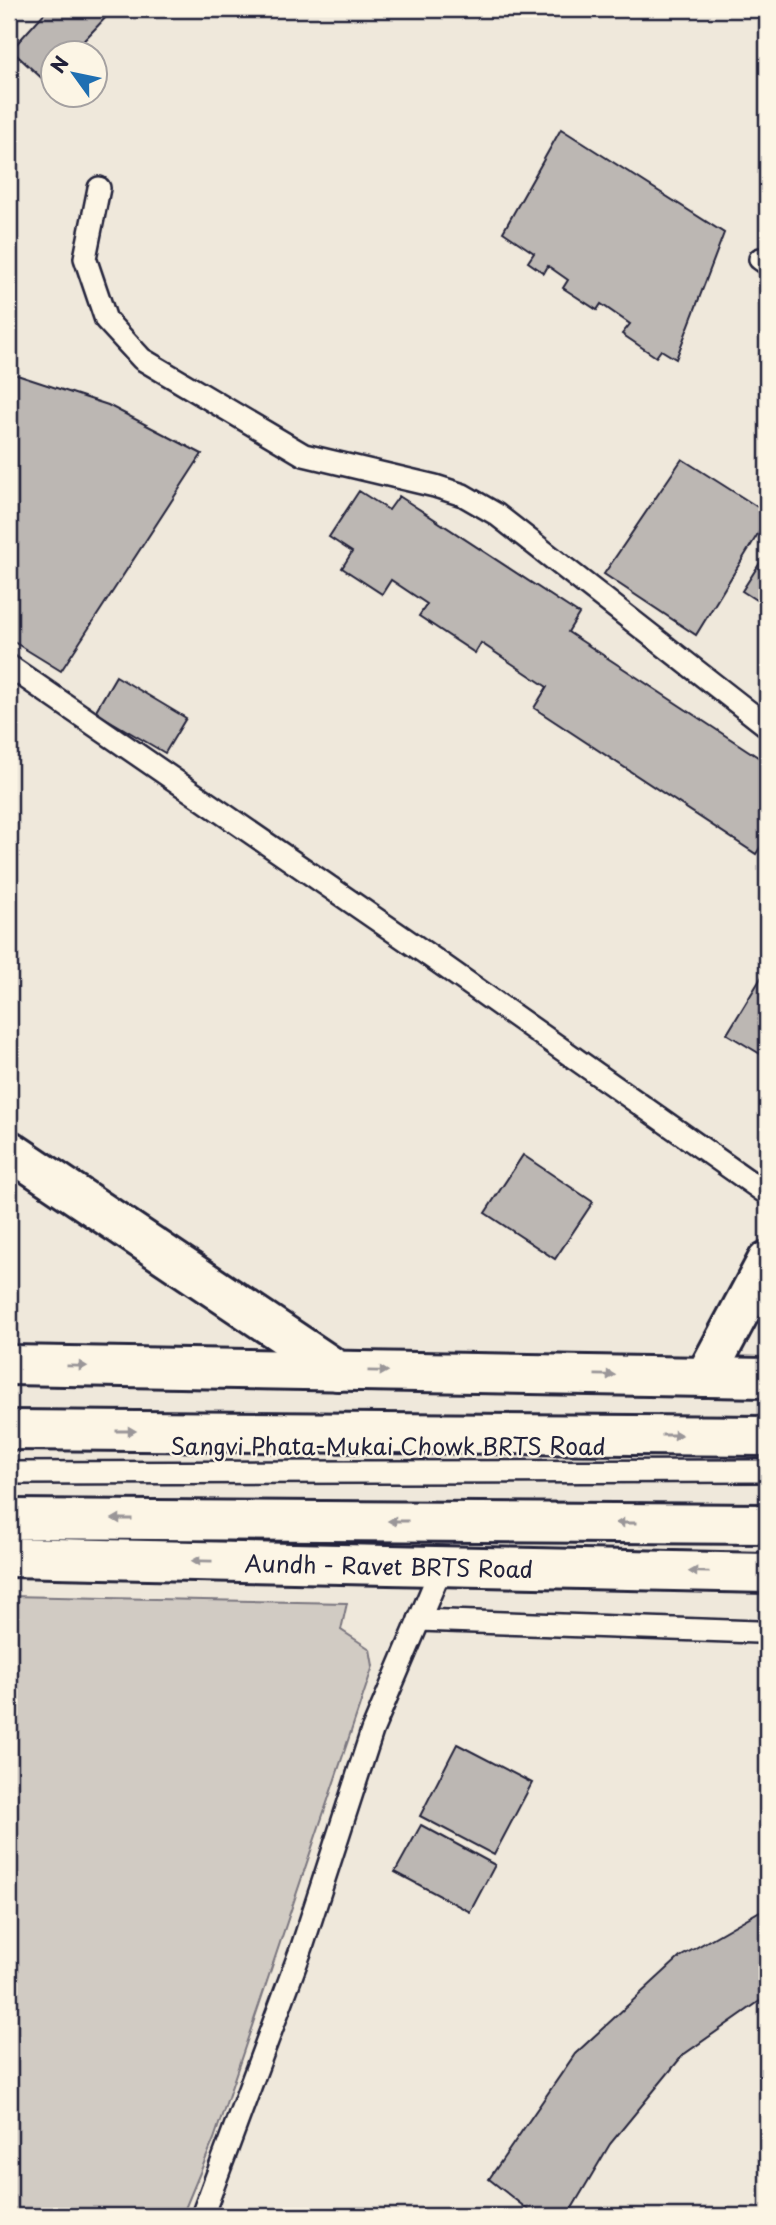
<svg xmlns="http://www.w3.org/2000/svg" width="776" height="2225" font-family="'Playpen Sans',sans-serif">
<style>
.green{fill:#d1cbc3;stroke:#7a767f;stroke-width:2}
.building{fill:#bcb7b3;stroke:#22223b;stroke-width:2}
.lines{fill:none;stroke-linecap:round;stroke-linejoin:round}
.service-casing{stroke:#22223b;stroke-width:26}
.minor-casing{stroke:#22223b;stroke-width:44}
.tertiary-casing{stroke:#22223b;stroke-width:44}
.primary-casing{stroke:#22223b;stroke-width:44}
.service{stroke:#fcf5e5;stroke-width:21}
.minor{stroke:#fcf5e5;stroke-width:38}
.tertiary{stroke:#fcf5e5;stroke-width:38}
.primary{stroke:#fcf5e5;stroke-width:38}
.oneway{fill:#9a9698}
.labels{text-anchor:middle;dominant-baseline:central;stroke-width:5;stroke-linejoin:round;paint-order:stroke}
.street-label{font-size:23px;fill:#22223b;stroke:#fcf5e5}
</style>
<rect width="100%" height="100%" fill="#efe8db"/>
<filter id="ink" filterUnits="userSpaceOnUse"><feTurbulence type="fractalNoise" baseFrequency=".0143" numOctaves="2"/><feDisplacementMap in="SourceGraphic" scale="14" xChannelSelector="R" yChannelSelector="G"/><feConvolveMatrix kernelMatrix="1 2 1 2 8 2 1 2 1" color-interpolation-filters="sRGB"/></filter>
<g filter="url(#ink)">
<path class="green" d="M9 1596 347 1603 341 1630 370 1649 373 1666 214 2139 182 2216H9Z"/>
<g class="building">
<path d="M48 9H101L108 15 73 52H52V75L46 82 11 50Z"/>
<path d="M561 129 724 233 676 359 661 350 656 357 622 334 630 324 601 304 597 310 563 288 568 280 548 266 544 273 528 262 534 253 503 232Z"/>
<path d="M14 374 108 405 202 454 61 671 9 639V383Z"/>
<path d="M682 459 767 513V519L696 635 604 574Z"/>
<path d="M359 491 389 510 399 496 579 614 568 632 767 763V837L756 854 534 708 547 687 481 643 475 653 419 616 427 604 391 580 382 594 342 568 352 552 329 537Z"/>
<path d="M767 552V607L742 591Z"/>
<path d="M116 676 186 718 165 753 95 712Z"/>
<path d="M767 968V1058L727 1034Z"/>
<path d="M523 1155 593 1202 555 1259 485 1213Z"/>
<path d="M457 1744 532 1783 494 1855 420 1816Z"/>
<path d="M421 1825 495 1865 470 1912 395 1872Z"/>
<path d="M767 1907V1996L683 2055 610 2144 568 2215 566 2216H536L489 2179 575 2054 680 1957Z"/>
</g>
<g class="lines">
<g class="service-casing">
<g id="service">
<path d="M99 188 85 258 106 320 142 359 304 455 435 486 463 495 496 514 767 726"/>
<path d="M760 259 767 264"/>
<path d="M9 666 434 959 767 1194"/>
<path d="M9 1473 767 1471"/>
<path d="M419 1620 757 1632"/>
<path d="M202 2216 302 1947 372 1731 442 1566"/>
</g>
</g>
<g class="minor-casing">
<g id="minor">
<path d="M9 1150 338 1371"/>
<path d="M705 1377 767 1261"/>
</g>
</g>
<g class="tertiary-casing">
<g id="tertiary">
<path d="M9 1365 767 1378"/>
<path id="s1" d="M9 1557 767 1573"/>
</g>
</g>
<g class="primary-casing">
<g id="primary">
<path d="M9 1430 767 1436"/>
<path d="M9 1519 767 1524"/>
</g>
</g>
<use href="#service" class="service"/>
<use href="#minor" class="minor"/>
<use href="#tertiary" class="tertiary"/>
<use href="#primary" class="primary"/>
</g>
<defs><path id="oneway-solid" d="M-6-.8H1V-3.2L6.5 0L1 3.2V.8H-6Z" transform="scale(1.75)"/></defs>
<g class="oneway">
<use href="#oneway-solid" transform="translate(77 1366) rotate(1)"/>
<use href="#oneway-solid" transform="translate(378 1371) rotate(1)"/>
<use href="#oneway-solid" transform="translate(605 1375) rotate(1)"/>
<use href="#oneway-solid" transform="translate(126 1431)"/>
<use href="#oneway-solid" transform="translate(672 1435)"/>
<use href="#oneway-solid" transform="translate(122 1519) rotate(-180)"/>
<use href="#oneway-solid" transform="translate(398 1521) rotate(-180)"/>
<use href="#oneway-solid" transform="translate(626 1523) rotate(-180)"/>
<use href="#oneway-solid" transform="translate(202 1561) rotate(-179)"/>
<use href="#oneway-solid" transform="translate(699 1572) rotate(-179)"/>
</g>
</g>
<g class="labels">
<g class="street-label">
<text x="388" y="1445">Sangvi Phata-Mukai Chowk BRTS Road</text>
<text stroke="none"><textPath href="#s1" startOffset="380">Aundh - Ravet BRTS Road</textPath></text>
</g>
</g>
<rect width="776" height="2225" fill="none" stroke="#fcf5e5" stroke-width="35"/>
<rect x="18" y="18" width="741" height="2190" fill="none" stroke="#22223b" stroke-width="2.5" filter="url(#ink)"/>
<g transform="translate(74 74) rotate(303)"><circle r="33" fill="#fcf5e5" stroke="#a5a1a1" stroke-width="2"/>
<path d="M0-5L12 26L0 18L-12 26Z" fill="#1f6fb2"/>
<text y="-10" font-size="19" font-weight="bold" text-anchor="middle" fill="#22223b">N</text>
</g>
</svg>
